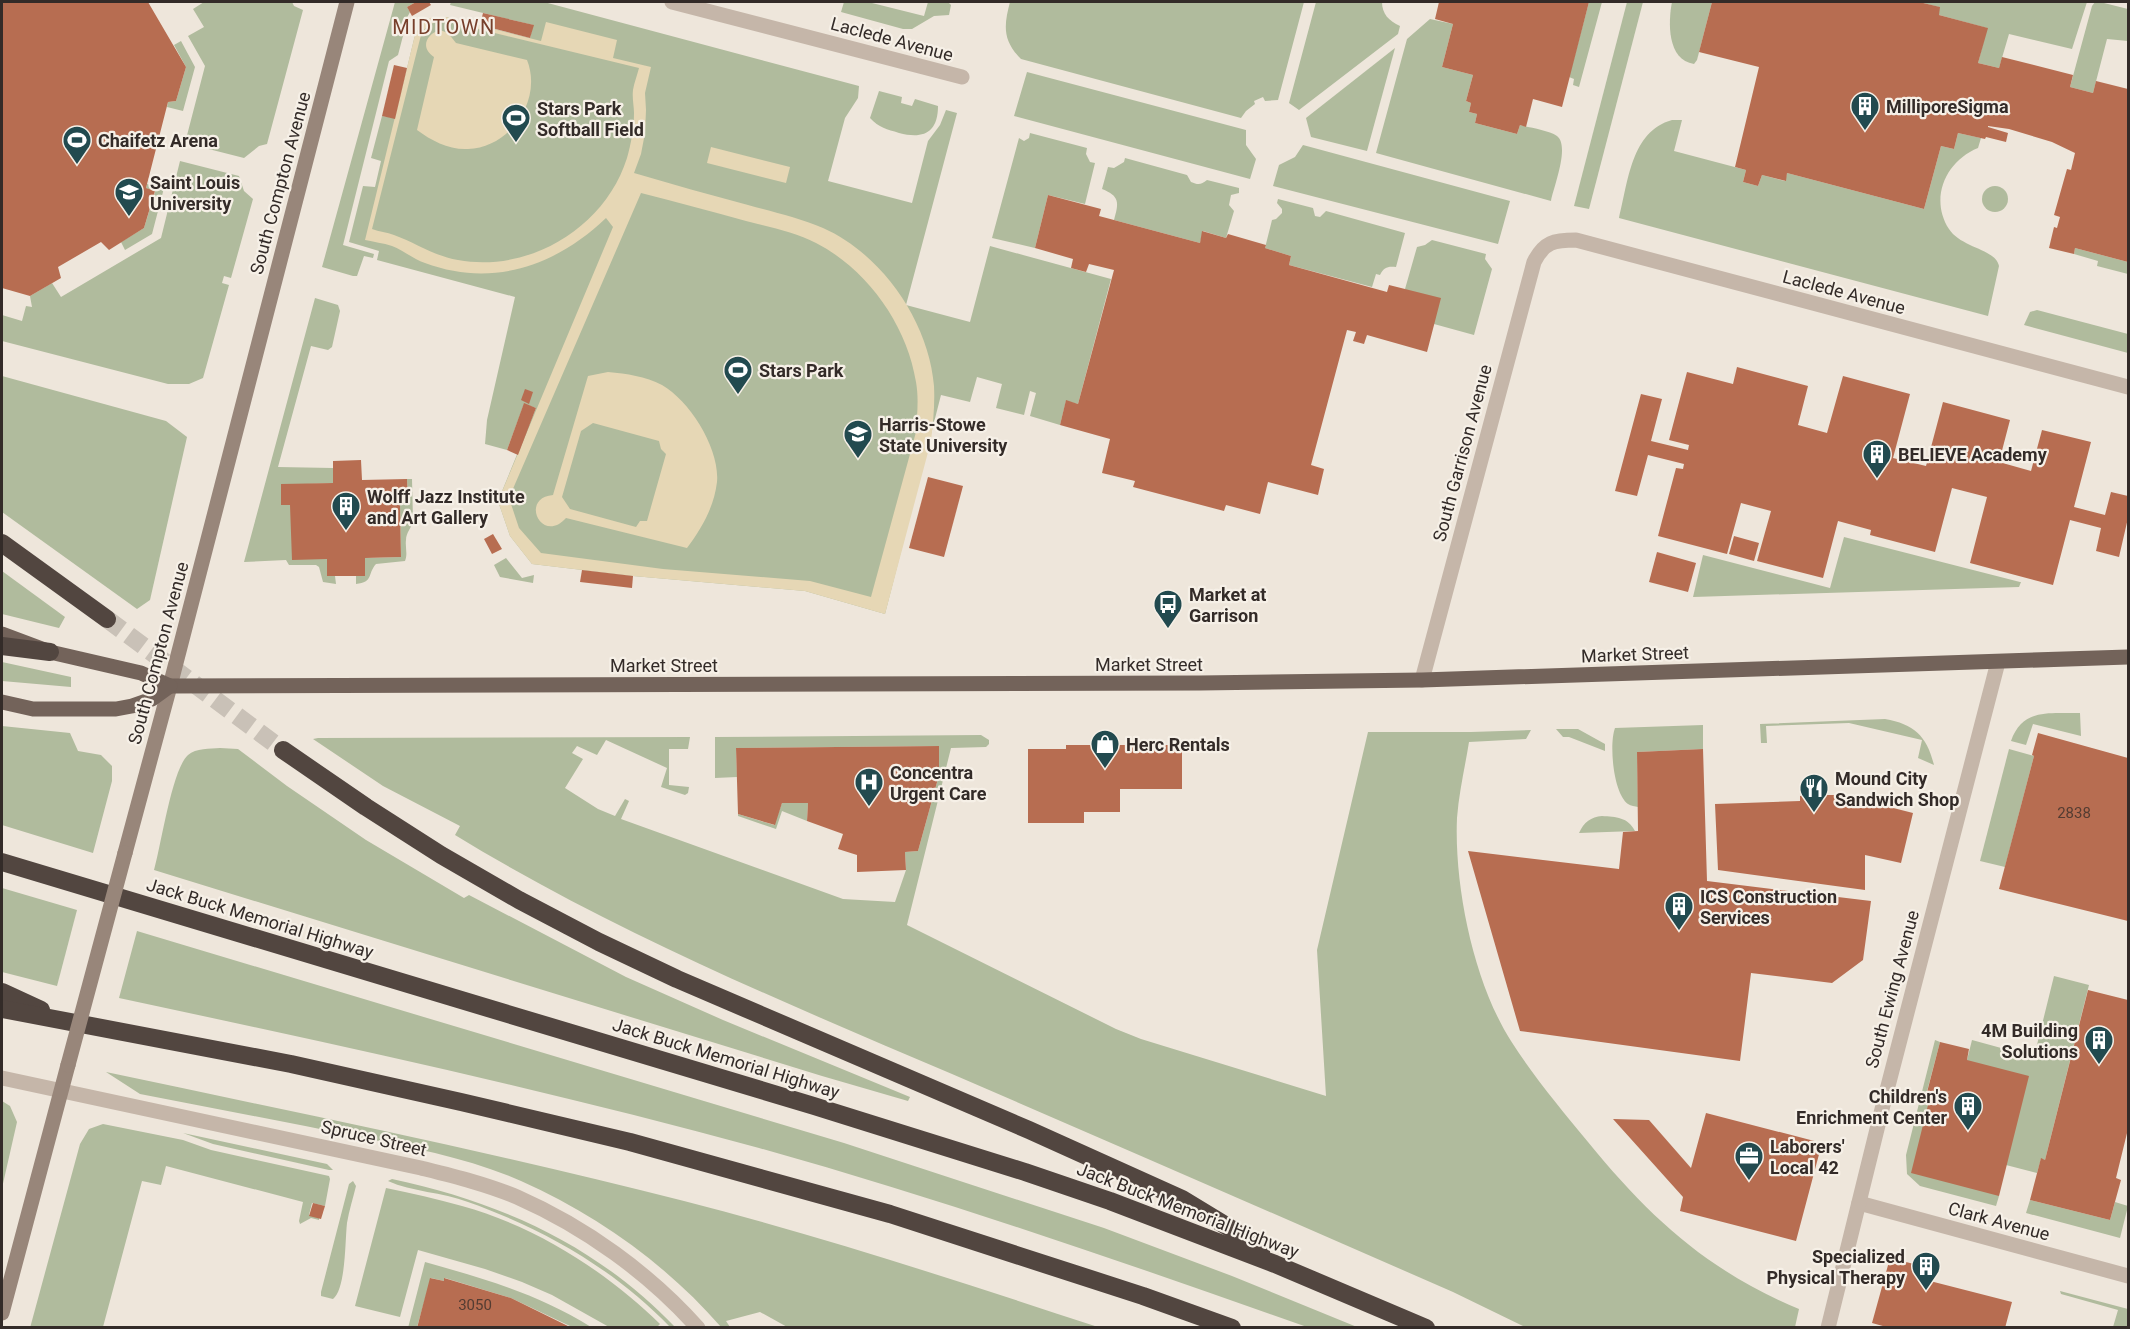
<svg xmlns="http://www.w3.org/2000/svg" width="2130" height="1329" font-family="Roboto,sans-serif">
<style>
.green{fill:#b0bb9d}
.sand{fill:#e6d7b5;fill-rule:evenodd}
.building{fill:#b76d51}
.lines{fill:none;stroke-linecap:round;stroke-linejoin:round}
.highway-tunnel{stroke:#c9c1b7;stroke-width:18;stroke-dasharray:18 9;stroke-linecap:butt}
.street{stroke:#c5b6a9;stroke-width:15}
.secondary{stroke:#98867a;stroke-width:15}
.primary{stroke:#73635a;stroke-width:15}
.highway{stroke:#524640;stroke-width:18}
.secondary-bridge{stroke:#98867a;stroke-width:15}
.labels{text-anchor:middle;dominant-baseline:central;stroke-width:4.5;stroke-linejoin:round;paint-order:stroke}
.number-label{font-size:15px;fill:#543c32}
.street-label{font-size:18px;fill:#332b28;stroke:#f6f0e7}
.poi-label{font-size:18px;font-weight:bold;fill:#332b28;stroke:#f6f0e7;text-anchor:start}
.neighbourhood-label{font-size:20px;letter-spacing:1.5px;fill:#773f2b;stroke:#f6f0e7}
</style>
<rect width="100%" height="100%" fill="#eee6db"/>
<g class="green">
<path d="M204 2H292L294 6 303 10 267 144 259 146 244 158 185 143 205 66 188 36 204 27 193 9Z"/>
<path d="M395 2H416L407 7 410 12 400 31 404 32 398 55 389 61 343 245 374 254 373 258 364 256 357 276H353L322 267Z"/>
<path d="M451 2H544L859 86 858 98 845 118 828 181 912 203 928 141 940 125 946 110 957 113 906 305 970 322 990 246 1111 279 1078 404 1066 401 1060 425 1030 416 1036 393 1030 391 1024 415 996 408 1002 384 977 377 970 402 941 395 885 614 805 591 633 576 532 564 510 536 498 501 536 408 524 404 507 450 485 444 487 420 515 297 377 260 379 251 349 242 363 186 375 187 381 161 371 158 382 116 395 118 415 35C423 21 429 17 446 17L530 38 533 25 450 5Z"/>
<path d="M844 2H868L924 16 928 2H948L951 5 949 15 934 16 912 29H903L841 12Z"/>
<path d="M1010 2H1304L1278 100 1265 101 1263 97 1254 101 1255 104 1246 111 1241 118 1021 59C1002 40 1004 25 1010 2Z"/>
<path d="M1316 2H1382C1382 14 1389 21 1400 26L1398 34 1299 110 1289 103Z"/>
<path d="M1589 2H1602L1579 87 1573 85 1574 79 1569 77Z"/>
<path d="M1627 2H1643L1589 209 1574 206Z"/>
<path d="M1672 2H1712L1697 60 1694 64C1667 60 1668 22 1672 2Z"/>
<path d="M1919 2H2087L2072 49 2009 34 1999 68 1978 63 1987 28 1939 15V7Z"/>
<path d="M2095 2H2100L2128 9V41L2107 39 2093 93 2070 87 2092 6Z"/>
<path d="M1430 19 1453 24 1442 67 1473 75 1466 101 1471 103 1469 112 1477 114 1475 123 1517 134 1520 125C1530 128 1548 130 1557 136 1570 146 1554 186 1551 201L1376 153 1407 39Z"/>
<path d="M181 41 195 67 183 111 167 107 168 102 176 101 186 67 174 45Z"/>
<path d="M1395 48 1367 151 1311 137 1306 118Z"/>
<path d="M1027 72 1246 130V145L1256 159 1250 179 1014 116Z"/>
<path d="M879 91 902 97 901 103 912 106 915 99 938 106C938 134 922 139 899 133 887 129 879 128 870 118Z"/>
<path d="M1672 120H1682L1674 151 1746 170 1743 182 1758 186 1762 175 1785 181 1787 173 1924 209 1941 146 1954 149 1958 133 1981 138 1978 148C1946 161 1929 198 1949 229 1961 248 1996 249 1999 266L1988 316 1619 218C1628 183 1631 131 1672 120Z"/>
<path d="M1030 133 1087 148 1086 154 1090 162 1095 163 1085 204 1048 195 1035 248 992 238 1019 138 1024 141 1029 138Z"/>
<path d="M1303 145 1510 201 1498 244 1273 186 1279 165 1295 157Z"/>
<path d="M1125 158 1187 175 1191 182C1198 185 1201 185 1207 180L1239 188V193L1231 195 1229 205 1234 211 1226 238 1203 231 1200 243 1114 220C1119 203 1120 196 1102 189L1108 167 1114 168 1124 162Z"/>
<path d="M180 161 239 176 244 191 253 199 231 278 224 276 222 283 229 285 203 378 189 384H168L2 341V315L22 321 26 306 32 307 30 296 52 283 61 297 161 238Z"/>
<path d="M147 184 164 188 152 234 125 250 121 242 144 228 155 192 146 188Z"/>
<circle cx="1995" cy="199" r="13"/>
<path d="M1278 199 1313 208 1315 216 1320 217 1326 211 1405 233 1396 267C1388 266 1384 267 1380 275L1376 274 1372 287 1289 265 1291 256 1265 248 1272 220 1276 219 1282 213V209L1277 203Z"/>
<path d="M1432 240 1486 254 1485 259 1492 269 1474 335 1434 324 1405 289 1417 247 1425 245Z"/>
<path d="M2075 248 2128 262V274L2097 266 2098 261 2074 254Z"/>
<path d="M315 298 338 305 340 311 332 347 328 350 311 346 278 467 333 468V483L281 485V505H290L327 559V576H335L336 584 323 582 319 567 316 565H289L286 560 244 562Z"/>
<path d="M2037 310 2128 334V353L2024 325 2030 312Z"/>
<path d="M2 376 166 421 187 437 150 600 137 609 2 512Z"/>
<path d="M407 479H412L413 520C412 528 406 532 406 540 405 547 408 554 405 561L376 564C367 574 374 582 356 584V576L365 575V558L401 557 400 502H408Z"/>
<path d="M1844 537 2020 582H2021L2019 587 1693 597 1703 555 1830 588Z"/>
<path d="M506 558 522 578 534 575 533 583 500 577 494 565Z"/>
<path d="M2 571 65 617 59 628 2 614Z"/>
<path d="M2 662 71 677V687L2 681Z"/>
<path d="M2080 713 2081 736 2033 724 2026 745 2011 741C2023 707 2051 714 2080 713Z"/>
<path d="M1885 719C1914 724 1927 736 1934 765L1918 758 1922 740 1849 723 1766 726 1767 743H1761L1760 724Z"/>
<path d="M1703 725V749L1637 752 1638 807C1635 806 1631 806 1628 804 1613 793 1609 744 1615 728Z"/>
<path d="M2 726 70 733 78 751 101 755 112 766V781L93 853 2 825Z"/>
<path d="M1556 729H1578L1605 744V751L1569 737H1563Z"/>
<path d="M1531 730 1526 739 1469 742C1465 767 1459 792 1457 818 1454 887 1474 983 1511 1041 1534 1077 1561 1109 1588 1142 1650 1218 1708 1271 1799 1309L1795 1327H1525L1453 1292C1286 1219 1119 1146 952 1074 783 1002 612 931 455 835L460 826 383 786 313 739 318 738 690 737 688 749H669V785L689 787 688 793 685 795 661 787 667 768 606 740 597 755 577 746 572 753 583 759 565 788 598 809 615 816 625 799 629 801 621 819 843 899 895 902 906 870 905 852 918 851 939 775V746L736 748 737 777 715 778V737L981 735 989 740V744L986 747 951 748 907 925 1116 1029 1141 1039 1326 1096 1317 950 1368 732H1471Z"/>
<path d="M220 748 238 749 287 786 366 840 464 898 469 895 626 977 723 1020 910 1097 908 1101 822 1076 154 870C161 846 172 769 188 755 196 748 210 749 220 748Z"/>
<path d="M2009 749 2034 756 2005 867 1980 861Z"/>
<path d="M782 803H808L807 821 782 811 776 829 738 816V814L774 825Z"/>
<path d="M1602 816C1616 817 1628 817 1635 831L1579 833C1584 822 1591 817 1602 816Z"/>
<path d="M2 888 77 910 57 986 2 972Z"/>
<path d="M137 931 844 1143 1104 1228 1232 1276 1357 1327H1307C1126 1263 945 1200 759 1148 548 1090 334 1044 119 998Z"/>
<path d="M2054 976 2089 985 2045 1160 2041 1159 2037 1173 2006 1165 1967 1060 1972 1040 2034 1057Z"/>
<path d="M1935 1040 1940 1042 1926 1095 1930 1097 1999 1196 1996 1206 1920 1186 1907 1174 1906 1155Z"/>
<path d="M106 1072C299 1113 493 1152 684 1201 824 1237 961 1282 1098 1327L789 1328 760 1312 726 1321 730 1327H721C666 1264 597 1215 521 1181 469 1158 413 1148 359 1137 286 1122 213 1108 140 1094Z"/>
<path d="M2 1101 10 1106 17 1122 2 1188Z"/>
<path d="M103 1124 183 1140 211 1150 329 1176 330 1179 325 1206 312 1203 309 1215 319 1218V1220L311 1218 300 1224 299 1221 303 1202 166 1166 161 1185 142 1181 103 1327 30 1328 80 1144 89 1129Z"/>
<path d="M183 1133 327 1164 333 1170H329L213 1144Z"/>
<path d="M392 1179C503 1203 596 1245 675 1327H670C614 1269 544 1229 468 1202 442 1192 412 1192 388 1181Z"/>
<path d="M353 1181 356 1186C353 1198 349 1211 347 1223 345 1240 346 1289 333 1299L321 1296V1292L349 1184Z"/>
<path d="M386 1188C411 1193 437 1199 462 1206 535 1226 606 1271 660 1324L657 1327H609L552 1295 522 1282 485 1269 418 1250 400 1317 355 1306Z"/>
<path d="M2030 1200 2110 1220 2115 1202 2128 1206 2120 1238 2026 1213Z"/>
<path d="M425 1262C485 1279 538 1294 591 1327H572L511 1298 445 1278 444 1281 431 1278 417 1327 408 1328Z"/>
<path d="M2060 1291 2128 1309V1327H2113L2118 1310 2061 1294Z"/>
</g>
<g class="sand">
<path d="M432 17H446L541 41 546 22 617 40 613 58 651 67 645 93 646 110 645 133 641 154 634 173C672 184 710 195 748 205 773 212 799 218 823 228 882 254 929 322 934 386 935 405 933 423 931 441L885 614 805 591 633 576 532 564 510 536 498 501 613 227 606 218C556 266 492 288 425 263 413 259 403 250 392 246 383 243 374 242 365 240L415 35 422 23ZM445 21 639 68C637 76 634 83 633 90 632 98 634 106 634 113 634 128 631 144 627 158 605 228 529 273 458 260 434 256 416 243 394 235 387 232 379 232 372 229L421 35C427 24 432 22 445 21ZM641 193C676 202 711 211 746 221 769 227 795 232 816 243 867 269 907 325 916 382 919 399 917 415 916 432L871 597 810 581 663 569 541 553 519 528 509 498Z"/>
<path d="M440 30 448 33 456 43 527 60C543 100 510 148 468 149 449 150 432 141 417 130L434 57C420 48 426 34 440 30Z"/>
<path d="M711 147 790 167 786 183 707 163Z"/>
<path d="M608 372C627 374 645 376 662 385 690 401 720 449 717 482 714 507 702 528 687 548L566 518C542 545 519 498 553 495L588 376ZM593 423 659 441 661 449 666 454 647 521H640L636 527 570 509 562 497 581 431Z"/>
</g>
<g class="building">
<path d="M2 2H148L186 67 176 101 168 102 146 188 155 191 144 228 109 250 101 242 58 267 61 278 30 296 2 288Z"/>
<path d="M416 2H429L431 5 412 16 407 7Z"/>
<path d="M1439 2H1589L1562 107 1533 99 1526 127 1520 125 1517 134 1475 123 1477 114 1469 112 1471 103 1466 101 1473 75 1442 67 1453 24 1435 19Z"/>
<path d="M1712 2H1919L1940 7 1939 15 1988 28 1978 63 1999 68 2002 57 2073 75 2070 87 2093 93 2096 81 2128 89V262L2075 248 2074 254 2049 248 2054 227 2057 228 2060 217 2054 215 2067 169 2071 170 2075 153 2052 142 2009 129 1988 126V127L2008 133 2006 142 1986 137 1985 139 1958 133 1954 149 1941 146 1924 209 1787 173 1786 181 1762 175 1758 186 1743 182 1746 170 1735 167 1759 67 1699 52Z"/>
<path d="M483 13 534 25 530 38 480 25Z"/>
<path d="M394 65 407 68 395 119 382 116Z"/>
<path d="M1048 195 1101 209 1099 216 1200 243 1202 231 1226 238 1228 234 1266 245 1265 248 1291 256 1289 265 1387 292 1389 285 1441 298 1427 352 1367 335 1364 344 1353 341 1356 332 1347 330 1311 465 1324 469 1318 495 1268 482 1260 514 1226 505 1224 511 1133 487 1135 481 1102 473 1110 439 1060 425 1066 400 1078 404 1114 270 1089 264 1086 272 1071 268 1073 259 1035 248Z"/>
<path d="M1737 367 1808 386 1798 425 1827 433 1843 376 1910 394 1893 458 1926 466 1943 402 2010 420 1999 462 2031 471 2042 430 2091 442 2074 507 2105 515 2111 492 2128 496V518L2119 557 2096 551 2101 528 2070 520 2053 585 1970 563 1987 497 1952 488 1935 552 1870 535 1871 530 1838 521 1823 578 1757 561 1771 511 1741 503 1727 554 1658 536 1676 468 1683 469 1684 464 1648 455 1637 496 1615 491 1641 394 1662 399 1651 441 1688 450 1689 445 1669 440 1687 372 1733 384Z"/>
<path d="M525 389 533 392 529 404 521 400Z"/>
<path d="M524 403 536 408 518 455 507 450Z"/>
<path d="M361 460 362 480 407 479 408 502H400L401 557 365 558V576H327V559L292 560 290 505H281V484L333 483V461Z"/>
<path d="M928 477 963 486 944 557 909 548Z"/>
<path d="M493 534 502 549 492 554 484 539Z"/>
<path d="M1734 536 1759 543 1754 561 1729 554Z"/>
<path d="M1657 552 1696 563 1688 592 1649 582Z"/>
<path d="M582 570 633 576 632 588 580 582Z"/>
<path d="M2038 733 2128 758V921L1999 889 2034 756 2032 755Z"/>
<path d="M1066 745H1182V789H1120V812H1084V823H1028V749H1066Z"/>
<path d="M939 746V775L918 851 905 852 906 870 857 872V855L838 849 843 834 807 821 808 803H782L775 825 738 814 736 748Z"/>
<path d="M1703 749 1707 881 1871 901 1863 960 1832 983 1751 973 1740 1061 1520 1031 1468 851 1619 869 1623 832 1638 831 1637 752Z"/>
<path d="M1804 786H1814L1815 795H1842L1913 813 1901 863 1865 855V890L1718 870 1715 804 1800 801V796L1805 795Z"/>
<path d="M2088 990 2128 1000V1129L2116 1178 2121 1180 2110 1220 2030 1200 2041 1158 2045 1160Z"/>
<path d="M1940 1042 1969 1049 1967 1060 2029 1076 1999 1196 1911 1173 1930 1097 1926 1096Z"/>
<path d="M1706 1113 1822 1143 1796 1241 1680 1211 1683 1197 1613 1119 1649 1120 1691 1168Z"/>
<path d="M313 1203 325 1206 321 1219 309 1216Z"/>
<path d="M1890 1258 1934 1269 1930 1281 2012 1302 2005 1328H1890L1872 1323Z"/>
<path d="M430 1278 444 1281V1278L511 1298 572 1328H417Z"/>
</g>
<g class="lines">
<path class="highway-tunnel" d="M107 619 283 750"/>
<g class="street">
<path d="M672 2 962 77"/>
<path d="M1422 680 1534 262C1544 242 1554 240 1576 240L2128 387"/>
<path d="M2 1078 421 1168C453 1176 486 1184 517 1197 585 1227 649 1273 698 1328"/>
<path d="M1859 1203 2128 1276"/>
<path d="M1828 1328 1881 1113 1998 662"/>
</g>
<g class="secondary">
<path d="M125 853 170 686 347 2"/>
<path d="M2 1313 68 1065"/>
</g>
<g class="primary">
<path d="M2 634 50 652 141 673 170 686 1200 683 1422 680 2128 657"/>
<path d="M2 702 33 709H116L132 706 152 699 170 686"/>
</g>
<g class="highway">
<path d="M2 543 107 619"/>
<path d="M2 646 50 652"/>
<path d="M283 750 366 807 441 855 519 900 599 942 677 979 1029 1130 1182 1199 1233 1230 1261 1252"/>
<path d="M2 862 814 1106 1025 1172 1110 1201 1275 1264 1426 1328"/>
<path d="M2 992 41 1010"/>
<path d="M2 1009 291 1064 461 1102 630 1142 890 1214 1143 1296 1232 1328"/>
</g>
<path class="secondary-bridge" d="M68 1065 125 853"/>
</g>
<defs>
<g id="building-pin" transform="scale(1.5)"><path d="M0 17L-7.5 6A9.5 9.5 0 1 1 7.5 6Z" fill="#224a4f" stroke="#f6f0e7"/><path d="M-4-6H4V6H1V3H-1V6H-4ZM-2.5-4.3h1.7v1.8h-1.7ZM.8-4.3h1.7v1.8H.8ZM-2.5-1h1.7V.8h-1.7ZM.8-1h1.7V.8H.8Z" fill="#fff"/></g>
<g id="stadium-pin" transform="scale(1.5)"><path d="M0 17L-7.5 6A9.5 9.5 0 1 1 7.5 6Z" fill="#224a4f" stroke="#f6f0e7"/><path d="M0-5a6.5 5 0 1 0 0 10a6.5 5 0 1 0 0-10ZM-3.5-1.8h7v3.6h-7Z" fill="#fff"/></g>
<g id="university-pin" transform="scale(1.5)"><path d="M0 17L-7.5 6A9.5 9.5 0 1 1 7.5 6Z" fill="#224a4f" stroke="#f6f0e7"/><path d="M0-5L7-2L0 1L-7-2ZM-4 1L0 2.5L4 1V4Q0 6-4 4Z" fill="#fff"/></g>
<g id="bus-pin" transform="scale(1.5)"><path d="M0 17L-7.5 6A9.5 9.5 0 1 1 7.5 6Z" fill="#224a4f" stroke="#f6f0e7"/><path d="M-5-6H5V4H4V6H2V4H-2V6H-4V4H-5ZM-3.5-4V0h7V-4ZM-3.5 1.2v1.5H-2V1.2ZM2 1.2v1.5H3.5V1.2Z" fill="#fff"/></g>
<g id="shop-pin" transform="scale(1.5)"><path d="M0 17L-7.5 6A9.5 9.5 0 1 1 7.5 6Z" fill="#224a4f" stroke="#f6f0e7"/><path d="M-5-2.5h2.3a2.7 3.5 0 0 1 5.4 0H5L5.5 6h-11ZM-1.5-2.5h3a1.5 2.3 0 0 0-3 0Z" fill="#fff"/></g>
<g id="hospital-pin" transform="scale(1.5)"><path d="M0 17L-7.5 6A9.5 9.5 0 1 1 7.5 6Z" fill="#224a4f" stroke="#f6f0e7"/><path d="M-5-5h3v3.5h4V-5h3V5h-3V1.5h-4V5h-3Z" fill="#fff"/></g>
<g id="restaurant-pin" transform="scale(1.5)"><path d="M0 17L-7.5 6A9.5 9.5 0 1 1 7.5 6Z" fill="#224a4f" stroke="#f6f0e7"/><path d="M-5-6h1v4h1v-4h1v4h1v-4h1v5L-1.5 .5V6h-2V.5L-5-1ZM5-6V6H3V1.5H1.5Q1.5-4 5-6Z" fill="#fff"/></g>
<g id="office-pin" transform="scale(1.5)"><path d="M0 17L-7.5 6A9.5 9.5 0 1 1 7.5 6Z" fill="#224a4f" stroke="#f6f0e7"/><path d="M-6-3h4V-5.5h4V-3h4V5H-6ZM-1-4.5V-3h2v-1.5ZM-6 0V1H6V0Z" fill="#fff"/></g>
</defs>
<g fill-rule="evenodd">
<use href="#building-pin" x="1865" y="106"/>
<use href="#stadium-pin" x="516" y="118"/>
<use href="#stadium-pin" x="77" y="140"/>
<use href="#university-pin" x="129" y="192"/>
<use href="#stadium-pin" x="738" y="370"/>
<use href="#university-pin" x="858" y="434"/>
<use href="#building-pin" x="1877" y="454"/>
<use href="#building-pin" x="346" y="506"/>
<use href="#bus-pin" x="1168" y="604"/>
<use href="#shop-pin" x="1105" y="744"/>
<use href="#hospital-pin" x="869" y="782"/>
<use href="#restaurant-pin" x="1814" y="788"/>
<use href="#building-pin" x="1679" y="906"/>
<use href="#building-pin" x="2099" y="1040"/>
<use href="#building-pin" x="1968" y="1106"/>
<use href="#office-pin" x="1749" y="1156"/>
<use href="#building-pin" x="1926" y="1266"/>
</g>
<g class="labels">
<g class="number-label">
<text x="2074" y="813">2838</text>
<text x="475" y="1305">3050</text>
</g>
<g class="street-label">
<text transform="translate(892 39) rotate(15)">Laclede Avenue</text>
<text transform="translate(280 183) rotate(-75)">South Compton Avenue</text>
<text transform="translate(1844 292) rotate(15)">Laclede Avenue</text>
<text transform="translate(1462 453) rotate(-75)">South Garrison Avenue</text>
<text transform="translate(158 653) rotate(-75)">South Compton Avenue</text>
<text transform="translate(1635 654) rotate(-2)">Market Street</text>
<text x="1149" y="664">Market Street</text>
<text x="664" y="665">Market Street</text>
<text transform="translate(260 918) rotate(17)">Jack Buck Memorial Highway</text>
<text transform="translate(1892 989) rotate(-75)">South Ewing Avenue</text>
<text transform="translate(726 1058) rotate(17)">Jack Buck Memorial Highway</text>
<text transform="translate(374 1138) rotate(13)">Spruce Street</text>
<text transform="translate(1188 1210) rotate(21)">Jack Buck Memorial Highway</text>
<text transform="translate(1999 1221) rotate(15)">Clark Avenue</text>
</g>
<g class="poi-label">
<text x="1886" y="106">MilliporeSigma</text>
<text x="537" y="108">Stars Park<tspan x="537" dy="21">Softball Field</tspan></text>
<text x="98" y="140">Chaifetz Arena</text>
<text x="150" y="182">Saint Louis<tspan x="150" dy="21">University</tspan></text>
<text x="759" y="370">Stars Park</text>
<text x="879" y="424">Harris-Stowe<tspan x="879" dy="21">State University</tspan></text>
<text x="1898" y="454">BELIEVE Academy</text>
<text x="367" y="496">Wolff Jazz Institute<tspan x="367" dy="21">and Art Gallery</tspan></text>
<text x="1189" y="594">Market at<tspan x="1189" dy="21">Garrison</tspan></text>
<text x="1126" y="744">Herc Rentals</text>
<text x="890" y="772">Concentra<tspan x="890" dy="21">Urgent Care</tspan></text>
<text x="1835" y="778">Mound City<tspan x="1835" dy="21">Sandwich Shop</tspan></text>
<text x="1700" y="896">ICS Construction<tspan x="1700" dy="21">Services</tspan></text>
<text x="2078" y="1030" text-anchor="end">4M Building<tspan x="2078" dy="21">Solutions</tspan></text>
<text x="1947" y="1096" text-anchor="end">Children's<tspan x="1947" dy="21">Enrichment Center</tspan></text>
<text x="1770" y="1146">Laborers'<tspan x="1770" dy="21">Local 42</tspan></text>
<text x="1905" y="1256" text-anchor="end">Specialized<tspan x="1905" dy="21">Physical Therapy</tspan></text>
</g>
<g class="neighbourhood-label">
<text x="444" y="27">MIDTOWN</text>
</g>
</g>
<rect width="2130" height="1329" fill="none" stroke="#332b28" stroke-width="6"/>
</svg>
